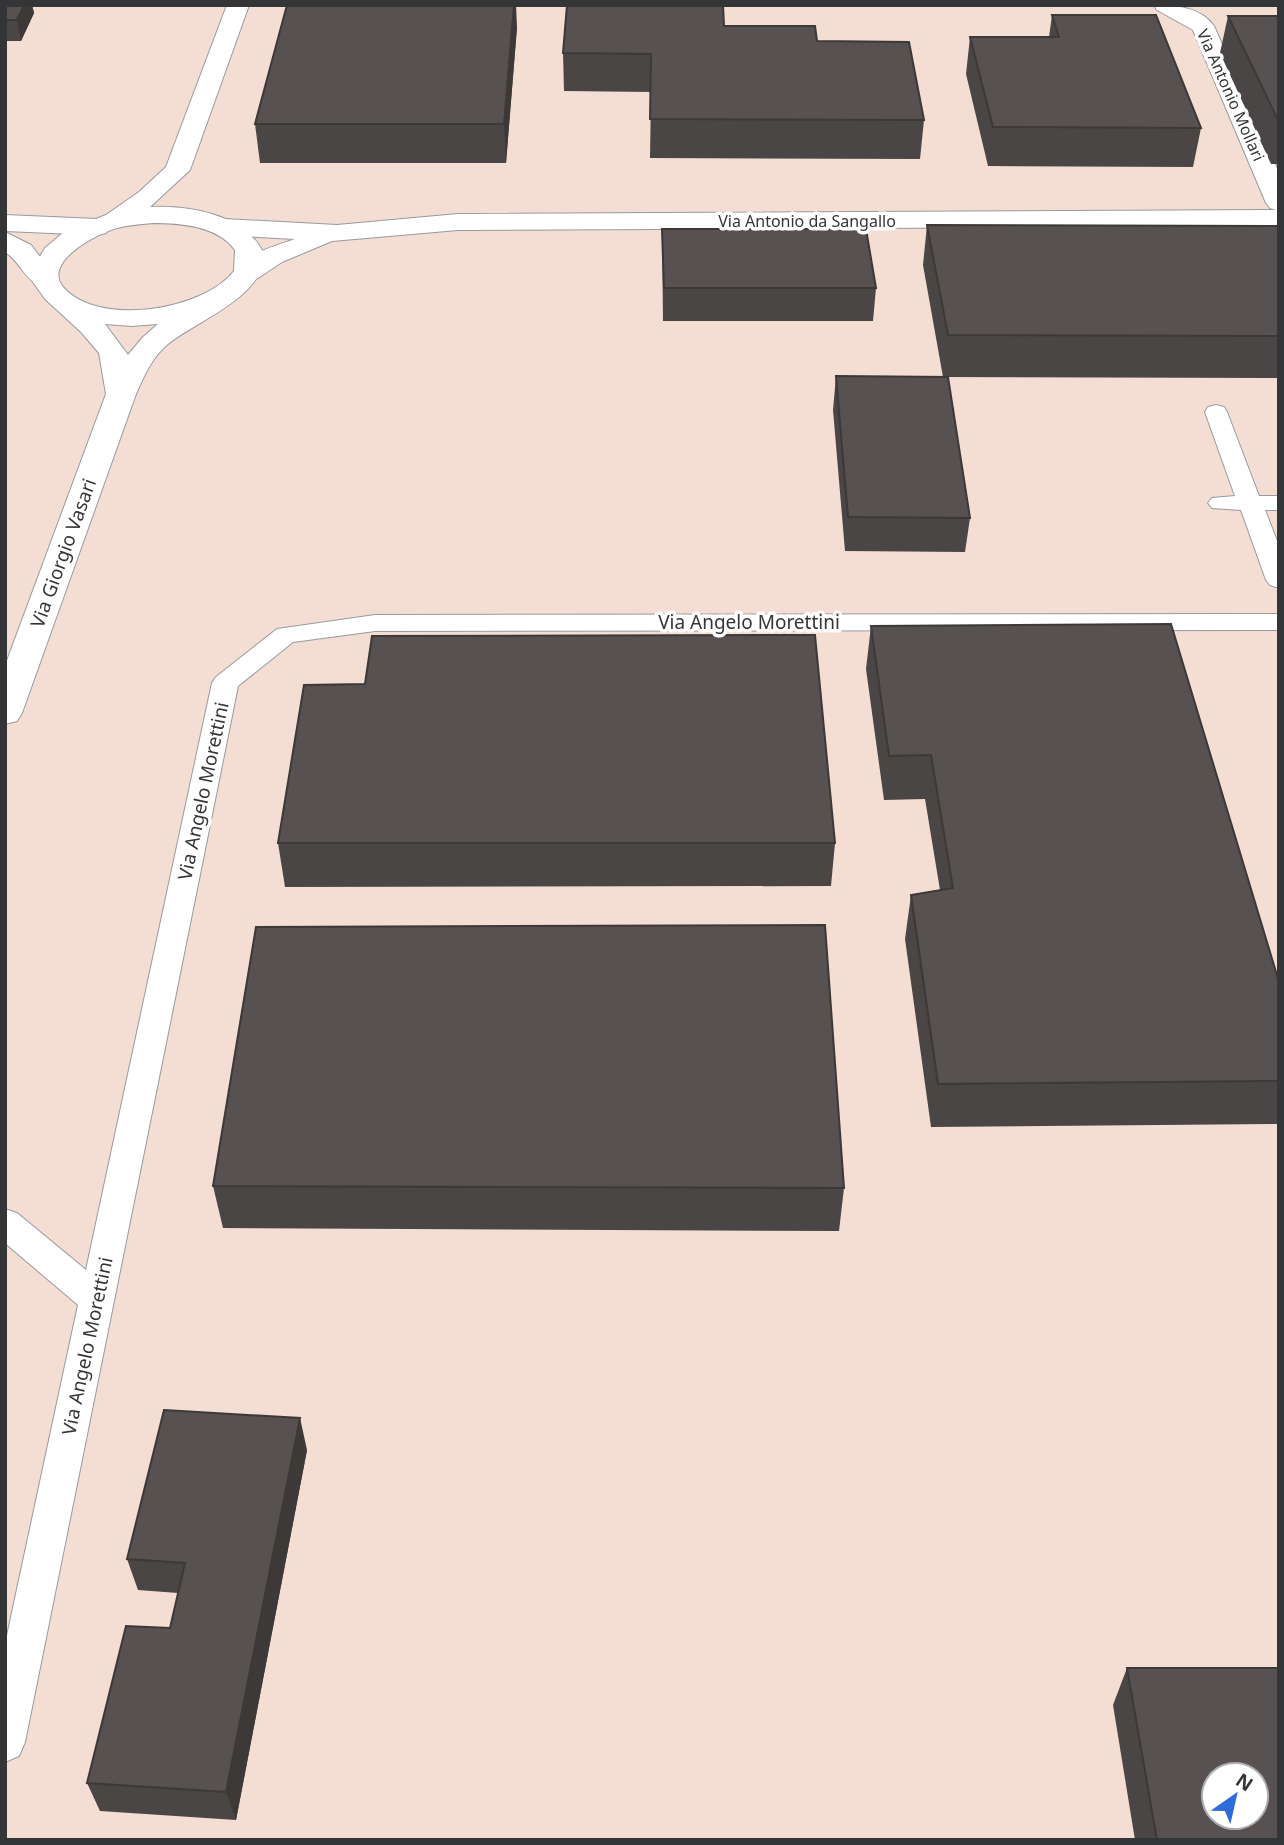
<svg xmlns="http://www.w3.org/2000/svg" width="1284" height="1845" font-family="'Noto Sans',sans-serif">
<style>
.industrial{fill:#f4ddd2;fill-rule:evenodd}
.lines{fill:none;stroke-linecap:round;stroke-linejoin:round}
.service-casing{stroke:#979a9f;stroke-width:2}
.minor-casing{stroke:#979a9f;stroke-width:2}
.tertiary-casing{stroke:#979a9f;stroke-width:2}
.secondary-casing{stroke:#979a9f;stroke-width:2}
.service{fill:#fff;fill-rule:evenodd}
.minor{fill:#fff;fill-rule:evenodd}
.tertiary{fill:#fff;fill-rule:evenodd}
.secondary{fill:#fff;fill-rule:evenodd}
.wall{fill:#4b4646}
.shaded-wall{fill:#3d3939}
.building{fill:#575151;stroke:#3d3939;stroke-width:2;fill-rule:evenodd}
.labels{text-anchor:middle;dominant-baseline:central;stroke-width:7;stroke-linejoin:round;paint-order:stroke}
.far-street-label{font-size:16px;fill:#343537;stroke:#fff}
.street-label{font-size:19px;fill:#343537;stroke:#fff}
</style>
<rect width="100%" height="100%" fill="#e9ecf2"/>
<path class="industrial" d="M5 5H1279V1840H5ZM1214 1775H1256V1817H1214Z"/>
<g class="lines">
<g class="service-casing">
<g id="service">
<path d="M1216 405 1224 407 1227 412 1259 496H1279V510H1265L1279 546V588L1270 585 1266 580 1241 510 1212 508 1208 503 1212 498 1235 496 1205 412 1208 407Z"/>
<path d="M1279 614V630L375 631 293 642 238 686 25 1742 19 1756 5 1762V1645L78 1305 5 1243V1209L17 1213 86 1270 212 683 216 677 277 629 375 615Z"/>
</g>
</g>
<g class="minor-casing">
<g id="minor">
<path d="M1154 5C1175 5 1201 7 1214 26L1279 173V211L1270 208 1266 203 1193 30 1157 10Z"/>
<path d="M5 215 97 219 106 221 110 227 106 233 97 235 5 231Z"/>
<path d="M5 232 31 245 58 280 54 286C28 292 24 264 5 252Z"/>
</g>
</g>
<g class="tertiary-casing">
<path id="tertiary" d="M1279 210V226L458 230 332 241 282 262 258 278 248 280 238 278 234 272C247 253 275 246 295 239L225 235 216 233 212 227 216 221 225 219 337 225 458 214Z"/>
</g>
<g class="secondary-casing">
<path id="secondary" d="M227 5H249L190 170 150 207C188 205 242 214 262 250 273 293 194 322 168 344 152 357 144 376 136 394L22 713 17 721 5 724V666L106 394 99 353 81 332 45 299 33 282V268L45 248 64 232 106 215 139 192 166 167ZM154 223C181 223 218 226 235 250L234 271C204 310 99 328 63 287 42 261 99 233 117 228 129 225 141 224 154 223ZM105 324 132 326 158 324 143 337 128 355Z"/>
</g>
<use href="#service" class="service"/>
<use href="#minor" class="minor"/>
<use href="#tertiary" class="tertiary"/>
<use href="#secondary" class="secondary"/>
</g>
<g class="wall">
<path d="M5 5H32L34 13 21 41H5Z"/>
<path d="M1052 15 1201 128 1193 167 988 166 966 74 970 37H1049Z"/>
<path d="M1228 16H1279V164H1271L1220 53Z"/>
<path d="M724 26 817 41 924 120 920 159 650 158 651 92 564 91 563 53Z"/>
<path d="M517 27 506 163H260L255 124Z"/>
<path d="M927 225 1279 226V378L943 377 923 265Z"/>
<path d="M662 229 876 288 873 321H663Z"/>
<path d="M836 376 970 518 965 552 845 551 833 410Z"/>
<path d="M871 626 1279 982V1124L931 1127 905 939 911 895 940 890 925 799 884 800 866 669Z"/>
<path d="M278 843H835L831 886 285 887Z"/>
<path d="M213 1186 844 1188 839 1231 223 1228Z"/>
<path d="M307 1450 236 1820 100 1811 87 1783 170 1628 178 1593 138 1590 127 1559Z"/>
<path d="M1127 1668 1279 1840H1135L1113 1705Z"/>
</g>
<g class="shaded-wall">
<path d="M24 5H32L34 13 21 41 17 20Z"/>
<path d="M514 5H516L517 27 506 163 504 124Z"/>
<path d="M300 1418 307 1450 236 1820 226 1792Z"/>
</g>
<g class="building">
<path d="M5 5H24L17 20H5Z"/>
<path d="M287 5H514L504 124H255Z"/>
<path d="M567 5H723L724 26H815L817 41 909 42 924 120 650 119 651 54 563 53Z"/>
<path d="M1052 15H1156L1201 128 993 127 970 37H1059Z"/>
<path d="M1228 16H1279V122Z"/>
<path d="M927 225 1279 226V336L948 335Z"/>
<path d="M662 229H866L876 288H664Z"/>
<path d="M836 376 948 377 970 518 848 517Z"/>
<path d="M1171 624 1279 982V1081L938 1084 911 895 953 888 931 755 889 756 871 626Z"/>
<path d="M815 635 835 843H278L304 685 365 684 372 636Z"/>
<path d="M825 925 844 1188 213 1186 256 927Z"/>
<path d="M164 1410 300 1418 226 1792 87 1783 126 1626 170 1628 185 1563 127 1559Z"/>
<path d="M1127 1668H1279V1840H1157ZM1214 1775H1256V1817H1214Z"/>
</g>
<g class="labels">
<g class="far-street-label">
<text transform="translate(1231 95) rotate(66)">Via Antonio Mollari</text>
<text x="807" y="221">Via Antonio da Sangallo</text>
</g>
<g class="street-label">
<text transform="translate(63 553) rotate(-70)">Via Giorgio Vasari</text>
<text x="749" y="622">Via Angelo Morettini</text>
<text transform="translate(203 791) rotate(-78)">Via Angelo Morettini</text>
<text transform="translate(87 1346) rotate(-78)">Via Angelo Morettini</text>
</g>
</g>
<rect width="1284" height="1845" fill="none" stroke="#343537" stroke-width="14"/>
<g transform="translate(1235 1796) rotate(34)"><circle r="33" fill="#ffffff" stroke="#aeaeaf" stroke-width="2"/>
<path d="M0-5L12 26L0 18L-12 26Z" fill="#2d6cd9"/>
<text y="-10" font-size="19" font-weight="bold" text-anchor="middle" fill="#343537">N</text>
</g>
</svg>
